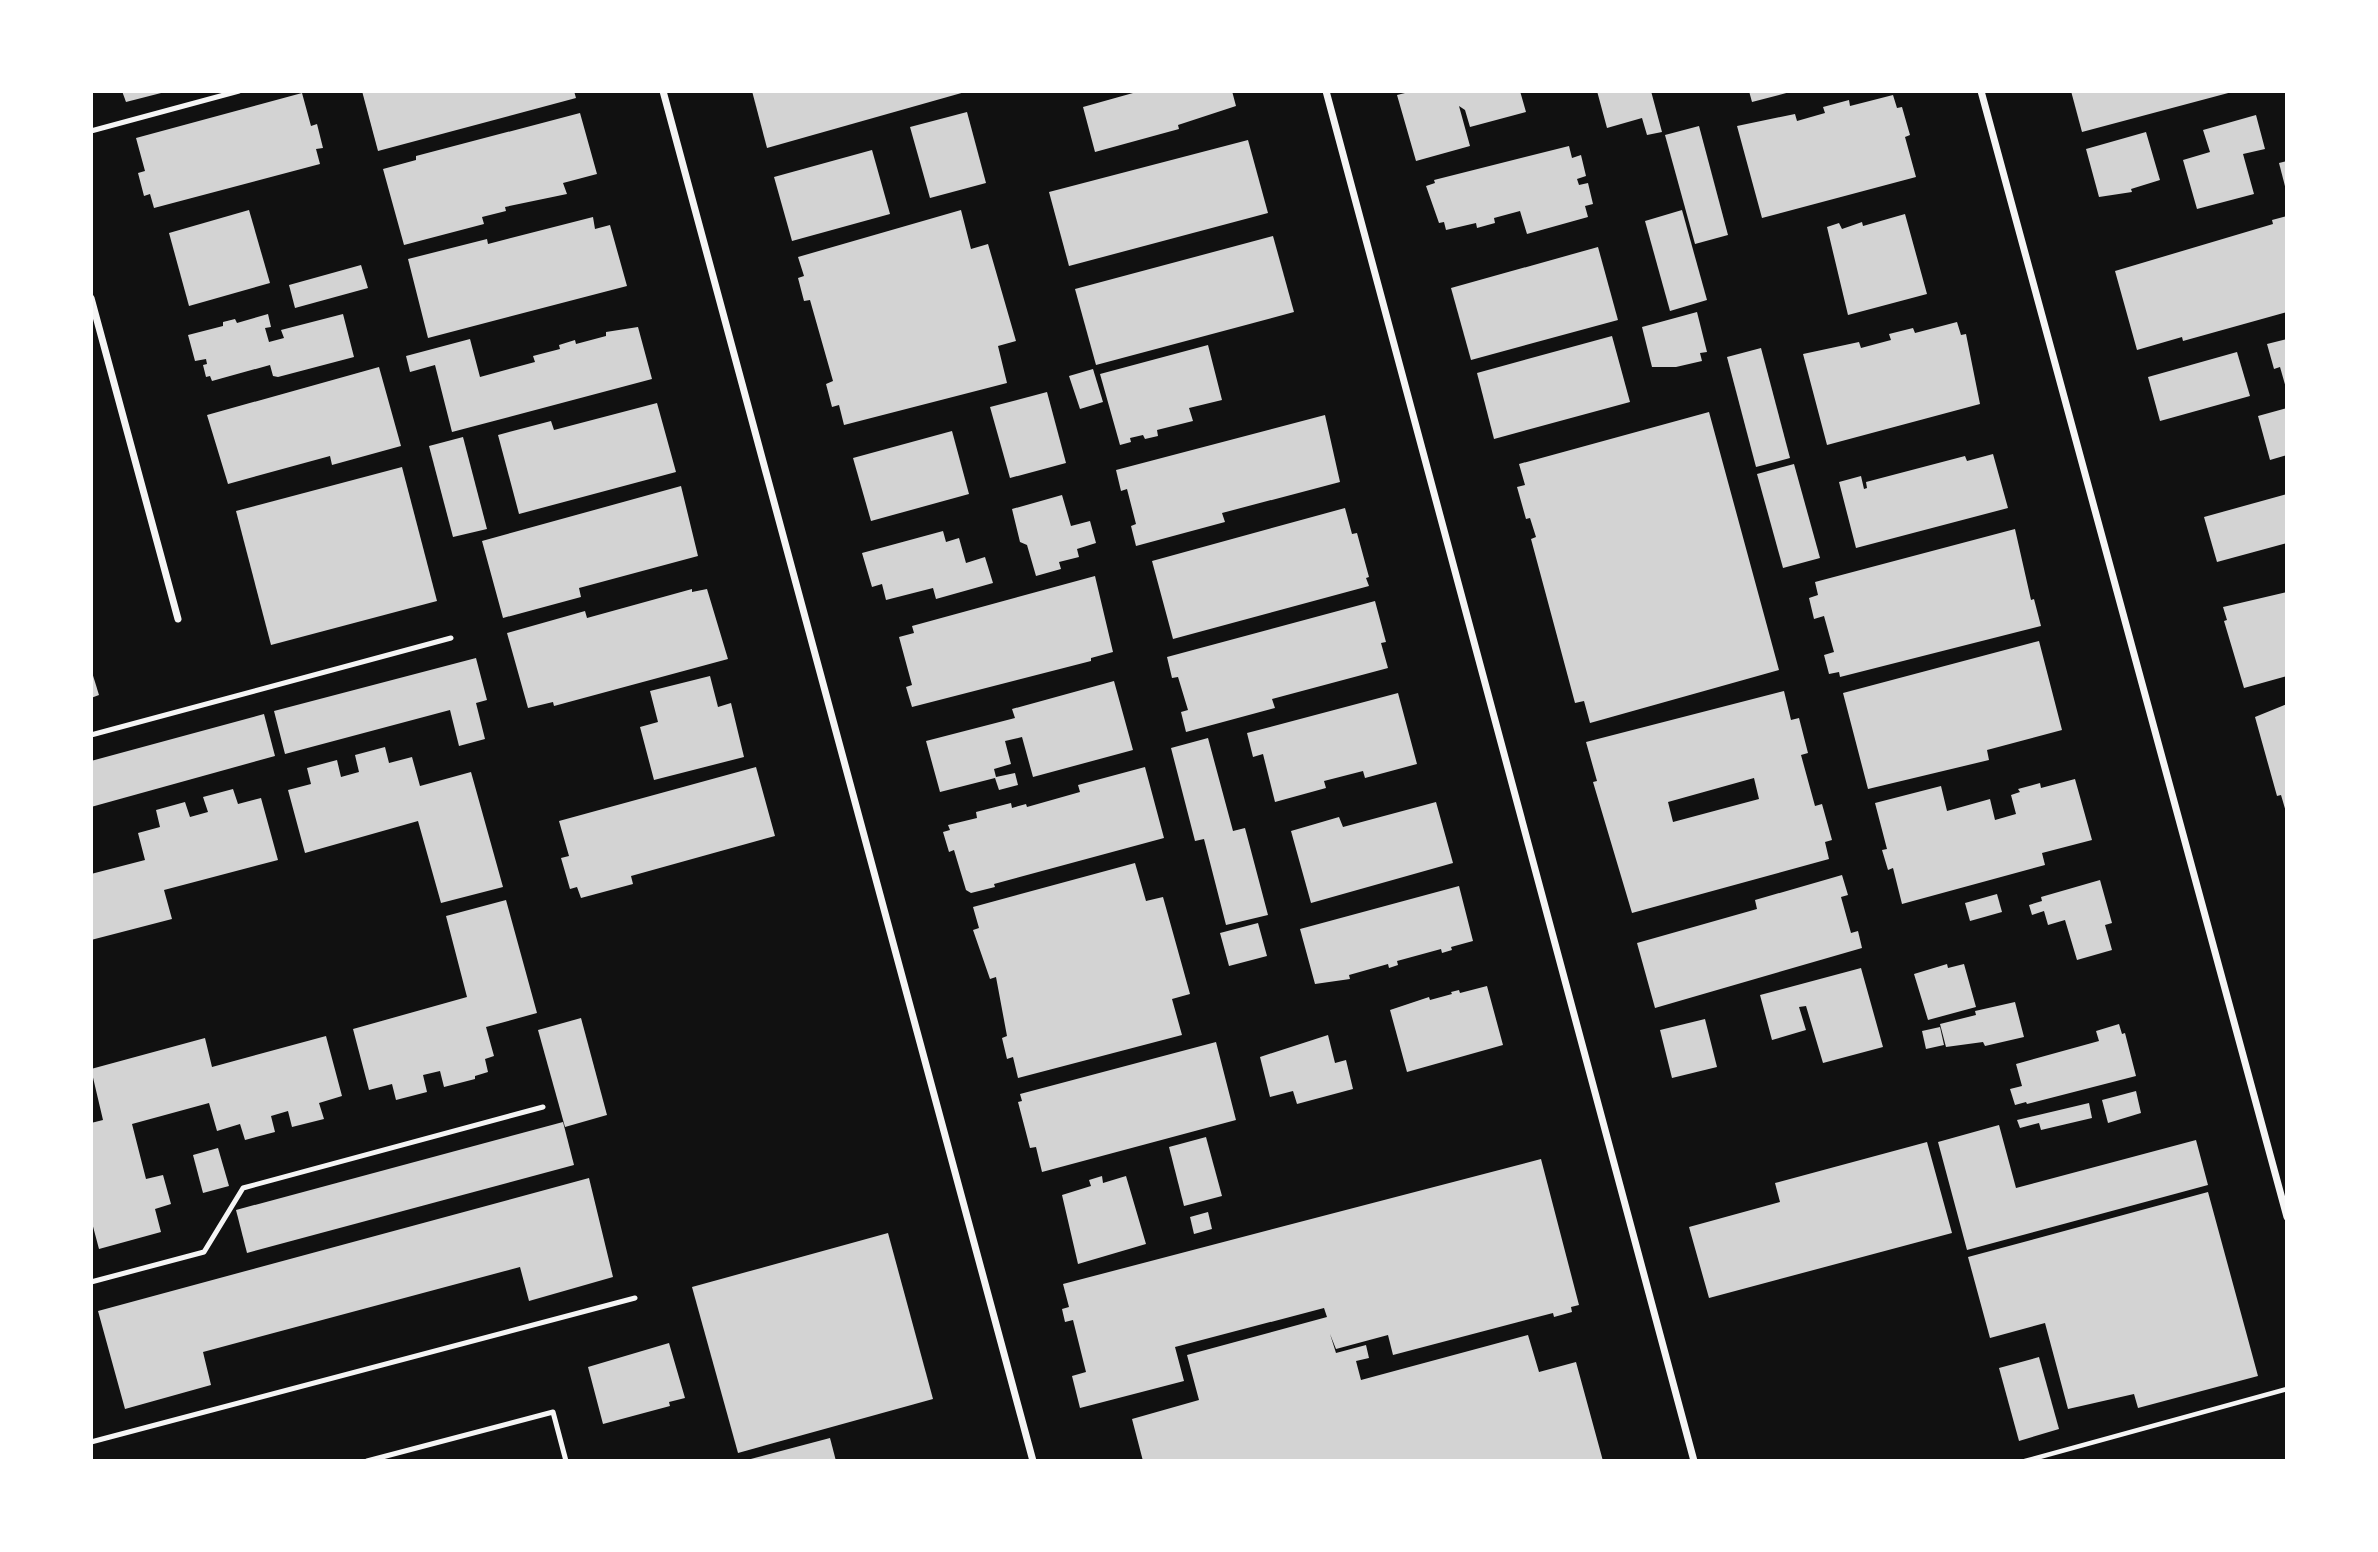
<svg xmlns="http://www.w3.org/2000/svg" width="2378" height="1552" font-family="'Times New Roman',serif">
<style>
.building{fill:#d3d3d3;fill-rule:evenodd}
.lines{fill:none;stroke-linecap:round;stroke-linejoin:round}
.path{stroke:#f5f5f5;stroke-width:4.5}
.service{stroke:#f5f5f5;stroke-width:5}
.minor{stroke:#f5f5f5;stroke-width:7}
</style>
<rect width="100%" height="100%" fill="#111"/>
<g class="building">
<path d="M122 91H165V92L126 102Z"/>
<path d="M362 91H574L576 98 378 151Z"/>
<path d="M752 91H965V92L767 148Z"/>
<path d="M1132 91H1232L1236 106 1178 125 1179 129 1095 152 1083 107 1133 93Z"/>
<path d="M1413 91H1520L1526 112 1470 127 1465 110 1459 106 1470 146 1416 161 1397 95Z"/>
<path d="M1597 91H1651L1662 132 1647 135 1642 118 1607 128Z"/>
<path d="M1749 91H1790V92L1752 102Z"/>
<path d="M2071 91H2232V92L2082 132Z"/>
<path d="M302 93 311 126 317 124 323 148 316 149 320 164 154 208 150 194 144 196 138 173 145 171 136 138Z"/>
<path d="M1893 95 1897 108 1902 107 1910 135 1905 137 1916 177 1762 218 1737 126 1795 114 1797 121 1825 113 1823 107 1849 100 1850 106Z"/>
<path d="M967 112 986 183 930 198 910 127Z"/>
<path d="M580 113 597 174 563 183 567 194 505 207 506 211 482 217 484 224 404 245 383 169 416 160V156Z"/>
<path d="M2256 115 2265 149 2243 154 2254 194 2197 209 2183 160 2210 152 2203 130Z"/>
<path d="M1699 126 1728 235 1695 244 1665 135Z"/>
<path d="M2146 132 2160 180 2131 189 2132 192 2099 197 2086 149Z"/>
<path d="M1248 140 1268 213 1069 266 1049 192Z"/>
<path d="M1569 146 1572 158 1581 155 1586 176 1577 179 1579 185 1588 183 1593 204 1585 206 1588 217 1527 234 1520 211 1494 218 1495 223 1477 228 1476 223 1446 230 1444 222 1439 223 1426 186 1435 183 1434 180Z"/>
<path d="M872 150 890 214 792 241 774 177Z"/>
<path d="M2287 161V190H2286L2279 163Z"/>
<path d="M249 210 270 283 189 306 169 233Z"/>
<path d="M961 210 971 249 988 244 1016 341 998 346 1007 383 844 425 839 405 832 407 826 384 833 381 810 300 804 301 798 278 804 276 798 257Z"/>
<path d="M1682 210 1707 300 1670 311 1645 221Z"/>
<path d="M1905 214 1927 294 1848 315 1827 227 1839 223 1842 229 1862 222 1863 226Z"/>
<path d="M2287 216V312L2183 341 2182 337 2137 350 2115 271 2273 224 2272 220Z"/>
<path d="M593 217 595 229 610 225 627 286 428 338 408 259 487 239 488 244Z"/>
<path d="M1273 236 1294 312 1096 365 1075 289Z"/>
<path d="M1598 247 1618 320 1471 360 1451 288Z"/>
<path d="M361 265 368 288 295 308 289 285Z"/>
<path d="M1697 312 1707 352 1700 353 1702 361 1676 367H1652L1642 327Z"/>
<path d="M268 314 271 327 265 328 269 342 284 338 281 330 343 314 354 357 278 377 273 376 270 365 212 381 210 376 206 377 203 365 207 364 206 359 195 361 188 335 223 326V322L235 319 237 323Z"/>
<path d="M1957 322 1961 335 1966 334 1980 404 1827 445 1803 354 1859 342 1861 348 1891 340 1889 334 1913 328 1915 333Z"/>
<path d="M638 327 652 379 452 432 435 365 410 372 406 356 470 339 480 377 535 362 533 356 560 349 559 345 575 340 576 344 606 336V332Z"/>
<path d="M1612 336 1630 402 1494 439 1477 373Z"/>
<path d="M2287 339V388H2286L2280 367 2274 369 2267 344Z"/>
<path d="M1208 345 1222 400 1189 408 1193 421 1157 430 1158 436 1145 439 1143 435 1130 438 1131 442 1120 445 1100 374Z"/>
<path d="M1761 348 1790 458 1756 467 1727 357Z"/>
<path d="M2237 352 2250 396 2160 421 2148 377Z"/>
<path d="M379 367 401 446 332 465 330 456 228 484 207 415Z"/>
<path d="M1093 369 1103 402 1080 409 1069 376Z"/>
<path d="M1047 392 1066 463 1010 478 990 407Z"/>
<path d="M657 403 676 472 519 514 498 435 551 421 554 430Z"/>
<path d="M2287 408V455L2270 460 2258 416Z"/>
<path d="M1709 412 1779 670 1590 723 1584 701 1575 703 1531 539 1536 537 1530 518 1526 519 1517 487 1525 485 1519 464Z"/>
<path d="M1325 415 1340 482 1222 513 1225 522 1136 546 1131 526 1136 524 1127 489 1121 491 1116 470Z"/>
<path d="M952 431 969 494 871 521 853 458Z"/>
<path d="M463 437 487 529 453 537 429 446Z"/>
<path d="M1993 454 2008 508 1856 548 1839 482 1861 476 1864 489 1867 488 1866 482 1965 456 1967 461Z"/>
<path d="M1794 464 1820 558 1783 568 1757 474Z"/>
<path d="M402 467 437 601 271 645 236 511Z"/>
<path d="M681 486 698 556 579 588 581 597 503 618 482 541Z"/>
<path d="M2287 494V543L2217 562 2204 517Z"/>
<path d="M1062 495 1071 526 1090 521 1096 543 1077 549 1079 557 1059 562 1061 569 1036 576 1027 545 1020 542 1012 509Z"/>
<path d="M1345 508 1352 534 1357 533 1369 577 1366 578 1369 586 1173 639 1152 561Z"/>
<path d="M2015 529 2031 600 2034 599 2041 626 1840 677 1839 672 1829 674 1824 655 1834 652 1824 616 1814 619 1809 598 1818 595 1815 582Z"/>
<path d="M943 531 946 542 959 538 966 563 985 557 993 583 936 599 933 588 886 600 882 584 872 587 862 553Z"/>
<path d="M1095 576 1113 652 1091 658V661L912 707 906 687 912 685 899 637 914 633 912 626Z"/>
<path d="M692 589V592L707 589 728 659 554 706 553 702 528 708 507 633 585 611 587 618Z"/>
<path d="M2287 592V676L2244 688 2224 621 2227 620 2223 607Z"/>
<path d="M1375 601 1386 642 1381 643 1388 668 1272 699 1275 708 1186 732 1181 712 1188 710 1178 677 1172 678 1167 657Z"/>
<path d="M2039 641 2062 730 1987 750 1989 760 1868 789 1843 693Z"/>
<path d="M476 658 487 700 476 703 485 739 459 746 450 710 285 754 274 711Z"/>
<path d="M91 669 99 695 91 698Z"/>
<path d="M710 676 718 707 731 703 744 757 654 780 640 727 658 722 650 691Z"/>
<path d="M1114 681 1133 750 1033 777 1022 737 1005 741 1011 764 994 769 996 777 1015 773 1018 785 999 790 995 778 940 792 926 741 1015 718 1012 709Z"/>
<path d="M1784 691 1791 720 1799 718 1808 753 1801 755 1815 806 1822 804 1832 840 1825 842 1829 859 1632 913 1593 782 1597 781 1586 742ZM1754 778 1759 799 1673 822 1668 802Z"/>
<path d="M1398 693 1417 764 1365 778 1363 771 1324 781 1326 788 1275 802 1263 754 1253 757 1247 733Z"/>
<path d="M2287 704V812H2286L2281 795 2277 796 2255 717Z"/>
<path d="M264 714 275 756 91 807V761Z"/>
<path d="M1208 738 1233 831 1245 828 1268 915 1226 925 1204 839 1195 841 1171 748Z"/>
<path d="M385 747 389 763 412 757 420 786 471 772 503 887 441 903 418 821 305 853 288 790 311 784 307 768 337 760 341 777 359 772 355 755Z"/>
<path d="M756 767 775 836 631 876 633 884 581 898 577 887 570 889 561 858 569 856 559 821Z"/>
<path d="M1145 767 1164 838 994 884 995 887 971 893 966 890 954 850 949 852 943 832 950 830 948 825 977 818 976 812 1011 803 1012 808 1026 804 1027 807 1080 792 1078 785Z"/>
<path d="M2075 779 2092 840 2042 853 2045 865 1902 904 1893 868 1888 870 1882 850 1887 849 1875 803 1941 786 1947 811 1990 799 1995 820 2016 814 2011 795 2020 792 2018 789 2040 783 2041 788Z"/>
<path d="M233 789 238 804 261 798 278 860 164 890 172 919 91 940V874L145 860 138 833 160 827 156 810 185 802 190 817 208 812 203 797Z"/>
<path d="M1436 802 1453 863 1311 903 1291 831 1339 817 1343 827Z"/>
<path d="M1135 863 1146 901 1163 897 1190 994 1172 999 1182 1035 1018 1078 1013 1057 1007 1059 1002 1038 1007 1036 996 977 990 979 973 930 979 928 973 907Z"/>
<path d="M1842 875 1848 895 1841 897 1851 933 1858 931 1862 948 1655 1008 1637 943 1757 909 1755 900Z"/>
<path d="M2100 880 2112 923 2105 925 2112 950 2077 960 2065 920 2048 925 2044 911 2032 915 2029 905 2042 901 2041 897Z"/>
<path d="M1459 886 1473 941 1451 947 1452 950 1442 953 1441 949 1397 961 1398 965 1389 968 1388 964 1349 975 1350 979 1315 984 1300 929Z"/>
<path d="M1997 894 2002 912 1970 921 1965 903Z"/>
<path d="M506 900 537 1013 486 1027 494 1056 485 1059 488 1072 475 1076V1079L444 1087 440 1071 423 1075 427 1092 396 1100 392 1084 369 1090 353 1029 467 997 446 916Z"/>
<path d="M1258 923 1267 956 1229 966 1220 933Z"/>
<path d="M1947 964 1948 968 1964 964 1976 1007 1928 1020 1914 974Z"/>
<path d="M1861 968 1883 1047 1823 1063 1806 1006 1799 1007 1806 1030 1772 1040 1760 995Z"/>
<path d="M1487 986 1503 1045 1407 1072 1390 1010 1429 997 1430 1000 1452 994 1451 992 1459 990 1460 993Z"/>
<path d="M2015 1002 2024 1037 1985 1046 1983 1042 1946 1047 1940 1024 1976 1015 1975 1011Z"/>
<path d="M581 1018 607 1115 565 1127 538 1030Z"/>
<path d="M1705 1019 1717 1067 1672 1078 1660 1030Z"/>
<path d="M2119 1024 2122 1034 2125 1033 2136 1076 2027 1104 2026 1102 2015 1105 2010 1089 2022 1086 2016 1064 2099 1041 2096 1031Z"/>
<path d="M1940 1027 1944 1045 1926 1049 1922 1031Z"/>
<path d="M1328 1035 1335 1063 1346 1060 1353 1089 1297 1104 1293 1091 1270 1097 1260 1057Z"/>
<path d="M326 1036 342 1096 319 1103 324 1119 292 1127 288 1111 271 1116 275 1132 245 1140 240 1124 217 1131 209 1103 132 1124 146 1179 163 1175 171 1204 155 1209 161 1232 99 1249 91 1219V1123L103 1120 91 1069 205 1038 212 1067Z"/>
<path d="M1216 1042 1236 1120 1042 1172 1036 1147 1030 1148 1018 1102 1022 1101 1020 1094Z"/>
<path d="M2136 1091 2141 1113 2108 1123 2102 1100Z"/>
<path d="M2089 1103 2092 1118 2041 1130 2039 1123 2020 1128 2017 1120Z"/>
<path d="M563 1122 574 1165 247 1253 236 1210Z"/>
<path d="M1999 1125 2016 1188 2196 1140 2208 1185 1967 1250 1938 1142Z"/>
<path d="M1206 1137 1222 1196 1184 1206 1169 1147Z"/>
<path d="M1927 1142 1952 1233 1709 1298 1689 1227 1780 1202 1775 1183Z"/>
<path d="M218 1148 229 1186 203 1193 193 1155Z"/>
<path d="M1541 1159 1579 1305 1571 1307 1572 1312 1554 1317 1553 1313 1393 1355 1388 1335 1336 1349 1330 1334 1336 1353 1366 1345 1369 1358 1356 1361 1361 1380 1528 1335 1539 1372 1576 1362 1603 1461H1143L1132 1419 1199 1400 1187 1355 1327 1317 1324 1308 1175 1347 1184 1381 1080 1408 1072 1376 1086 1372 1073 1320 1065 1322 1062 1309 1069 1307 1063 1284Z"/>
<path d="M1102 1176 1103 1183 1126 1176 1146 1244 1078 1264 1062 1195 1091 1186 1089 1180Z"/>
<path d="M589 1178 613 1277 529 1301 520 1267 203 1352 211 1385 125 1409 98 1311Z"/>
<path d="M2208 1192 2258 1376 2138 1408 2134 1394 2068 1409 2045 1323 1990 1338 1968 1257Z"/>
<path d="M1208 1212 1212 1229 1194 1234 1190 1217Z"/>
<path d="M888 1233 933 1399 738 1453 692 1287Z"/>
<path d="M669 1343 685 1398 669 1402 670 1406 603 1424 588 1367Z"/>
<path d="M2039 1357 2059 1429 2019 1441 1999 1368Z"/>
<path d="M830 1438 836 1461H747V1460Z"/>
</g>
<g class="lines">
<path class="path" d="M2025 1461 2287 1389"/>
<g class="service">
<path d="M91 131 239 91"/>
<path d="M91 735 451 638"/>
<path d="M91 1282 204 1252 243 1188 543 1107"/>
<path d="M91 1442 635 1298"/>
<path d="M367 1461 553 1412 566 1461"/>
</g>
<g class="minor">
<path d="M663 91 1033 1461"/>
<path d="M1326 91 1694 1461"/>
<path d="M1981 91 2287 1217"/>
<path d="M91 298 178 619"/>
</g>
</g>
<rect width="2378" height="1552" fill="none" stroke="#ffffff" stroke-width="186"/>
</svg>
